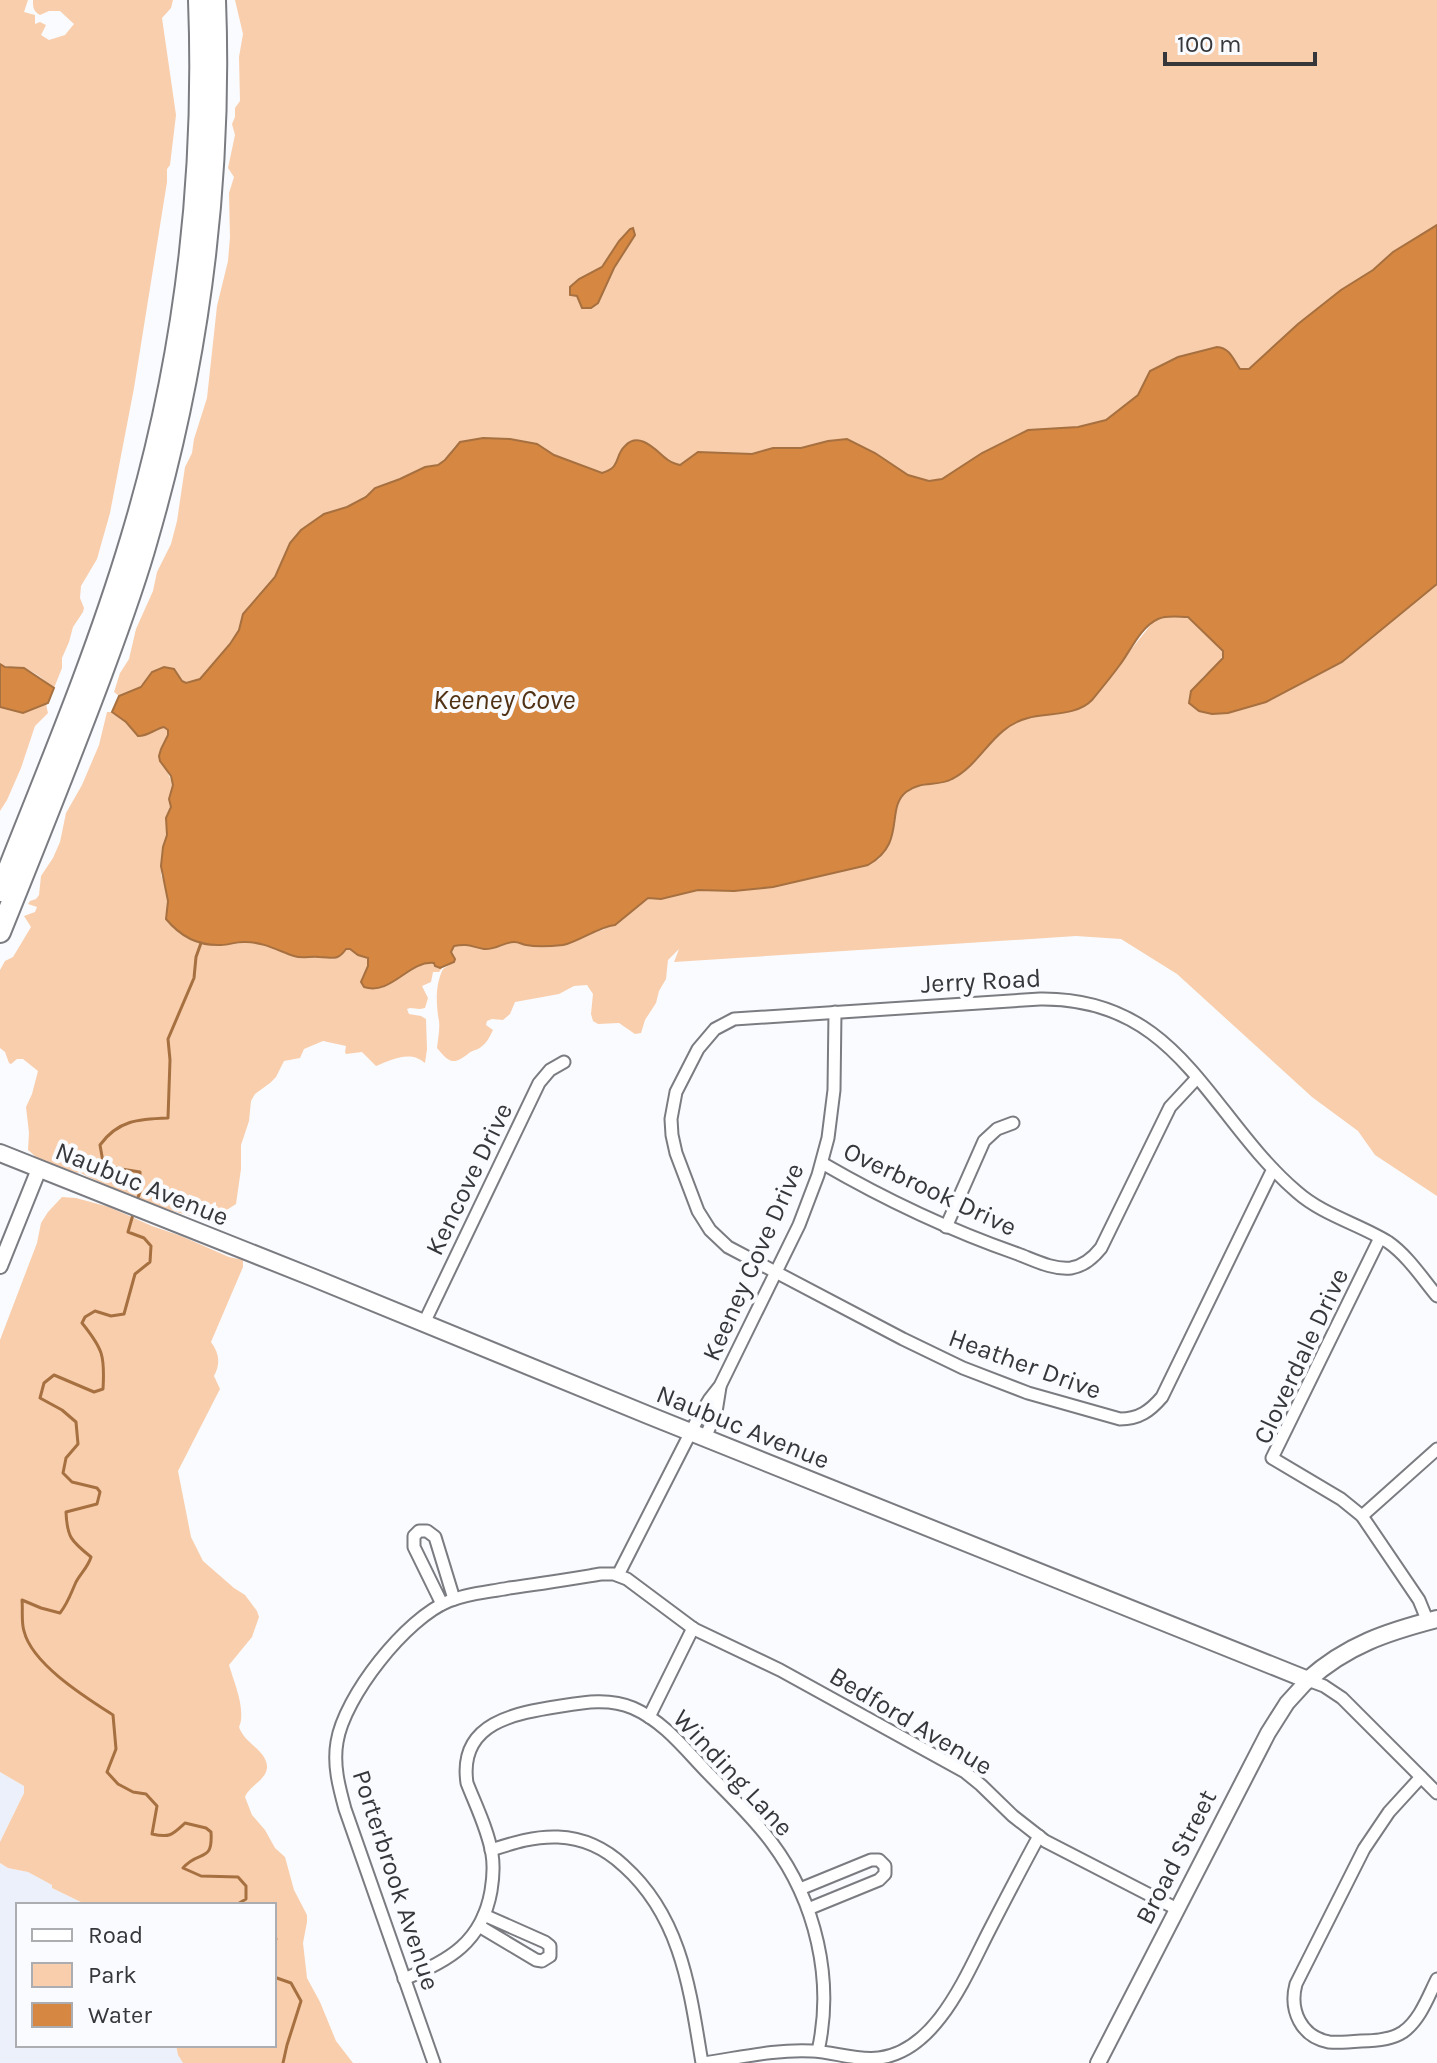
<svg xmlns="http://www.w3.org/2000/svg" width="1437" height="2063" font-family="Karla,sans-serif">
<style>
.built{fill:#ebf0fa}
.green{fill:#f9ceac}
.water{fill:#d68842;stroke:#a67040;stroke-width:2}
.lines{fill:none;stroke-linecap:round;stroke-linejoin:round}
.stream{stroke:#a67040;stroke-width:3}
.minor-casing{stroke:#7a7c81;stroke-width:15}
.tertiary-casing{stroke:#7a7c81;stroke-width:18}
.secondary-casing{stroke:#7a7c81;stroke-width:20}
.motorway-casing{stroke:#7a7c81;stroke-width:24}
.minor{stroke:#fff;stroke-width:11}
.tertiary{stroke:#fff;stroke-width:14}
.secondary{stroke:#fff;stroke-width:16}
.motorway{stroke:#fff;stroke-width:20}
.labels{text-anchor:middle;dominant-baseline:central;stroke-width:8;stroke-linejoin:round;paint-order:stroke}
.street-label{font-size:26px;fill:#36373a;stroke:#f9fbff}
.water-label{font-size:28px;font-style:italic;fill:#523215;stroke:#f9fbff}
</style>
<rect width="100%" height="100%" fill="#f9fbff"/>
<g class="built">
<path d="M0 1772 24 1786V1793L0 1842Z"/>
<path d="M0 1863 8 1868 28 1872 52 1885V1888L87 1905H18V2045H176L178 2055 183 2063H0Z"/>
</g>
<g class="green">
<path d="M0 0H28L24 12 35 15V24L40 22 46 25 41 35 49 40 65 35 74 24 60 11H49L40 15C33 11 33 7 33 0H173L171 8 162 18 176 115 170 165 167 169V182L134 388 110 513 97 559 81 586 80 598 84 608 83 612 73 627 69 642 62 658V668L54 688C44 680 32 669 19 667 11 666 7 668 0 664Z"/>
<path d="M235 0H1437V225L1393 252 1373 270 1341 290 1298 324 1249 369H1240L1230 353 1217 347 1178 357 1164 364 1134 399 1106 420 1078 427 1028 430 982 453 942 479 934 482 915 478 901 472 875 453 828 441 812 447 773 448 752 454 698 452 680 465 669 461 620 455 619 459 610 470 602 473 554 455 537 444 510 439 483 438 460 442 454 447 445 460 438 465 425 467 400 479 375 488 366 497 347 507 324 514 301 530 290 543 275 577 243 614 239 630 230 644 200 679 187 683 182 681 179 675 164 667 152 672 141 687 119 696 114 692 120 673 129 659 136 629 153 591 157 572 171 544 177 521 185 467 192 453 194 439 207 398 217 306 228 261 230 237 229 193 234 177 228 168 235 135 232 124 235 117V108L240 101 239 57 243 34Z"/>
<path d="M1437 584V1196L1375 1155 1358 1131 1312 1097 1177 974 1121 939 1076 936 674 962 679 949 668 960 666 979 659 991 656 1003 645 1020 641 1033 635 1034 619 1023 598 1024 593 1021 591 1014 593 994 587 985 574 986 559 994 515 1002 510 1014 503 1020 492 1019 487 1021 486 1025 493 1030C490 1036 487 1043 481 1047 478 1050 473 1050 469 1053 454 1065 450 1064 437 1048 438 1039 440 1029 439 1021 436 1004 435 985 443 969L454 962 455 959 451 952 454 946 467 944 487 949 500 947 508 943 514 942 528 946 563 945 590 933 603 930 611 925H615L648 898 661 899 698 890 734 891 773 887 868 865 879 859 884 853 898 803 902 795 908 790 916 785 951 780 968 767 994 738 1010 724 1030 717 1059 714 1090 701 1153 622 1167 616 1188 617 1223 651C1222 665 1211 669 1202 678 1197 685 1193 695 1189 703L1199 711 1212 714 1228 713 1266 702 1342 662Z"/>
<path d="M46 704 48 713 35 726 21 768 7 800 0 811V707L23 713Z"/>
<path d="M107 712H112L126 722 140 737 164 727 168 729V735L161 749 166 769 173 785 169 799 171 806 166 818 167 835 163 847 161 875 166 887 168 906 193 940 218 945 250 942 273 947 292 956 324 957 333 959 337 958 345 949H350L358 955 368 958V966L362 978 375 989 392 982 425 962 434 963 437 968H442L439 972H433L431 982 422 986 428 998 425 1008 420 1009 410 1008 407 1009 409 1014 421 1016 426 1019 427 1049 425 1063C411 1050 392 1059 376 1066L362 1052 346 1054 345 1052 346 1046 323 1041 304 1049 300 1058 284 1061 276 1077 270 1083 255 1094 251 1101 249 1121 241 1145V1169L236 1204 225 1211 220 1212 216 1207V1202L213 1203 209 1210 216 1215 214 1225 204 1220 145 1203 141 1205C123 1190 100 1184 79 1172L77 1173C65 1168 55 1167 45 1162 38 1160 33 1154 28 1150L29 1133 26 1107 32 1094 38 1071 23 1059H17L11 1064 9 1063 5 1052 0 1048V970L5 961 13 957 31 927 24 916 35 912 37 907 28 904 30 901 36 899 39 895 41 876 53 858 60 842 66 813 82 785 99 745Z"/>
<path d="M62 1197 76 1198 109 1207 152 1226 181 1236 229 1257 243 1260V1267L211 1342C219 1353 221 1363 214 1376L220 1389 178 1471 191 1537 203 1561 234 1588 245 1595 257 1611 259 1617 252 1637 229 1665C234 1682 243 1702 241 1720 240 1728 237 1725 242 1733 248 1744 268 1753 267 1768 266 1780 249 1786 245 1797L252 1815 265 1830 275 1848 285 1857 294 1890 307 1915V1922L303 1943 307 1978 320 2002 336 2041 353 2063H183L178 2055 176 2045H274V1905H87L52 1888V1885L28 1872 8 1868 0 1863V1842L24 1793V1786L0 1772V1340L37 1243 41 1223 48 1212Z"/>
</g>
<g class="water">
<path d="M1437 225V584L1342 662 1266 702 1228 713 1212 714 1199 711 1189 703 1191 691 1223 658V651L1188 617C1178 617 1167 615 1158 619 1140 627 1130 652 1119 666 1111 677 1101 689 1092 700 1077 716 1047 713 1028 718 992 727 982 764 952 779 938 787 921 780 906 792 885 809 907 843 868 865L773 887 734 891 698 890 661 899 648 898 615 925C598 927 578 942 563 945 554 946 536 947 526 945 521 944 519 942 514 942 504 942 496 950 484 949 472 947 468 943 454 946L451 952 455 959 454 962 440 968 435 966 434 963C409 960 391 996 364 987L361 982 368 966V958L358 955 350 949H346C337 962 332 957 319 957 310 956 302 959 294 956 279 951 263 942 246 942 237 941 230 945 221 945 199 946 180 936 166 919L168 901 161 866 163 847 167 835 166 818 171 807 169 799 173 785 171 776 160 761 159 756 161 749 168 735V730L164 727C155 729 146 737 138 736L126 722 112 712 119 696 141 687 152 672 164 667 174 669 182 681 186 683 200 679 230 644 239 630 243 614 275 577 290 543 301 530 324 514 347 507 366 497 375 488 400 479 425 467 438 465 445 460 460 442 483 438 510 439 537 444 554 455 602 473C622 467 614 456 625 446 640 430 657 452 668 460 673 464 675 463 680 465L698 452 752 454 773 448H801L828 441 847 439 875 453 908 475 929 481 942 479 982 453 1028 430 1078 427 1106 420 1138 395 1150 371 1178 357 1217 347C1230 348 1233 359 1240 369H1249L1298 324 1341 290 1373 270 1393 252Z"/>
<path d="M633 228 635 235 614 268 598 303 591 308H582L577 296 570 295V287L579 279 602 267 619 241 630 229Z"/>
<path d="M0 664 5 667 24 668 54 688 48 703 23 713 0 707Z"/>
</g>
<g class="lines">
<g class="stream">
<path d="M137 1200 140 1192V1172L115 1168 103 1162 100 1145C118 1120 139 1119 168 1118L170 1060 168 1039 194 978 196 957 201 943"/>
<path d="M134 1211 128 1232 144 1238 151 1246 150 1262 135 1274 124 1314 111 1316 95 1311 85 1317 82 1323C103 1349 105 1356 103 1389L94 1392 54 1375 44 1383 40 1398 62 1410 76 1422 78 1444 66 1458 63 1473 72 1482 97 1488 100 1492 97 1504 66 1512C67 1537 71 1541 91 1557 88 1567 81 1573 76 1582 71 1593 68 1603 60 1613L41 1608 22 1600C23 1609 21 1622 24 1631 32 1664 85 1697 113 1715L116 1749 107 1772 118 1784 133 1792 146 1794 157 1806 152 1834C170 1838 172 1835 185 1823L206 1828 211 1832C213 1864 199 1849 183 1868L201 1876 238 1877 246 1886V1899L236 1905"/>
<path d="M274 1936 276 1939 274 1942"/>
<path d="M274 1977 291 1983 301 2001 287 2045 283 2063"/>
</g>
<g class="minor-casing">
<g id="minor">
<path d="M822 1163C884 1199 949 1230 1018 1254 1034 1260 1053 1270 1071 1268 1084 1266 1093 1258 1101 1248L1170 1107 1197 1078"/>
<path d="M1273 1169 1162 1397C1150 1411 1139 1419 1120 1419L1028 1393 963 1368 903 1339 728 1247 710 1230 698 1211 676 1153 672 1135 671 1119 676 1092 698 1049 715 1029 734 1019 1040 999C1180 997 1208 1116 1297 1192 1323 1215 1359 1224 1388 1242 1408 1256 1422 1278 1437 1296"/>
<path d="M946 1227 984 1141 997 1129 1013 1123"/>
<path d="M1380 1238 1272 1458 1341 1499 1362 1516 1419 1600 1428 1622"/>
<path d="M424 1323 539 1083 550 1070 564 1062"/>
<path d="M705 1438 716 1412 720 1387"/>
<path d="M1362 1516 1437 1449"/>
<path d="M618 1575 697 1420 709 1400 720 1386 799 1225 818 1175 828 1138 834 1090 835 1012"/>
<path d="M442 1604 414 1547V1536L419 1531H427L435 1537 454 1599"/>
<path d="M1308 1680 1324 1686 1342 1698 1437 1793"/>
<path d="M649 1717 693 1628"/>
<path d="M1421 1777 1389 1812 1364 1849 1296 1984C1289 2010 1301 2037 1329 2042 1339 2043 1350 2042 1361 2041 1375 2041 1391 2040 1403 2032 1420 2020 1428 1997 1437 1979"/>
<path d="M491 1850C513 1843 534 1836 558 1837 583 1838 606 1849 624 1866 682 1918 690 1991 702 2063"/>
<path d="M800 1889 871 1860H879L885 1866V1874L879 1880 808 1909"/>
<path d="M479 1926 536 1960 542 1961 550 1956V1946L545 1942 484 1915"/>
<path d="M404 1979C449 1961 482 1942 491 1891 493 1879 494 1866 492 1854 488 1830 476 1806 467 1783 458 1722 516 1713 561 1706 585 1702 610 1698 633 1708 663 1721 684 1748 706 1771 729 1795 753 1817 772 1843 816 1902 834 1980 818 2051"/>
<path d="M434 2063 345 1809C339 1787 333 1765 337 1742 344 1697 406 1618 449 1601 468 1593 489 1592 509 1588 540 1584 570 1579 601 1574H614L627 1579 694 1629 780 1670 965 1772 981 1785 1013 1816 1045 1841 1177 1909"/>
<path d="M703 2063C739 2058 776 2049 812 2051 834 2052 857 2061 879 2058 937 2051 967 1973 990 1929 1006 1898 1022 1867 1039 1836"/>
</g>
</g>
<g class="tertiary-casing">
<g id="tertiary">
<path d="M0 1266 39 1169"/>
<path d="M1098 2063 1268 1733 1287 1703 1308 1680"/>
</g>
</g>
<g class="secondary-casing">
<path id="secondary" d="M0 1153 314 1278 648 1415 1308 1680C1347 1645 1387 1632 1437 1619"/>
</g>
<g class="motorway-casing">
<g id="motorway">
<path d="M0 891C46 774 95 659 131 539 184 364 206 182 199 0"/>
<path d="M0 932C34 848 68 763 100 678 117 632 134 587 147 540 198 365 222 183 215 0"/>
</g>
</g>
<use href="#minor" class="minor"/>
<use href="#tertiary" class="tertiary"/>
<use href="#secondary" class="secondary"/>
<use href="#motorway" class="motorway"/>
</g>
<g class="labels">
<g class="street-label">
<text transform="translate(981 981) rotate(-3)">Jerry Road</text>
<text transform="translate(469 1179) rotate(-64)">Kencove Drive</text>
<text transform="translate(142 1184) rotate(22)">Naubuc Avenue</text>
<text transform="translate(930 1189) rotate(25)">Overbrook Drive</text>
<text transform="translate(753 1262) rotate(-66)">Keeney Cove Drive</text>
<text transform="translate(1301 1356) rotate(-65)">Cloverdale Drive</text>
<text transform="translate(1025 1364) rotate(20)">Heather Drive</text>
<text transform="translate(743 1427) rotate(22)">Naubuc Avenue</text>
<text transform="translate(911 1721) rotate(31)">Bedford Avenue</text>
<text transform="translate(733 1773) rotate(47)">Winding Lane</text>
<text transform="translate(1176 1857) rotate(-63)">Broad Street</text>
<text transform="translate(396 1880) rotate(72)">Porterbrook Avenue</text>
</g>
<g class="water-label">
<text x="504" y="699">Keeney Cove</text>
</g>
</g>
<rect x="16" y="1903" width="260" height="144" fill="#f9fbff" stroke="#abadb0" stroke-width="2"/>
<rect x="32" y="1929" width="40" height="12" fill="#ffffff" stroke="#abadb0" stroke-width="2"/>
<text x="88" y="1943" font-size="24" fill="#36373a">Road</text>
<rect x="32" y="1963" width="40" height="24" fill="#f9ceac" stroke="#abadb0" stroke-width="2"/>
<text x="88" y="1983" font-size="24" fill="#36373a">Park</text>
<rect x="32" y="2003" width="40" height="24" fill="#d68842" stroke="#abadb0" stroke-width="2"/>
<text x="88" y="2023" font-size="24" fill="#36373a">Water</text>
<path d="M1165 52v12h150v-12" fill="none" stroke="#36373a" stroke-width="4"/>
<text x="1177" y="52" font-size="24" fill="#36373a" stroke="#f9fbff" stroke-width="6" paint-order="stroke">100 m</text>
</svg>
